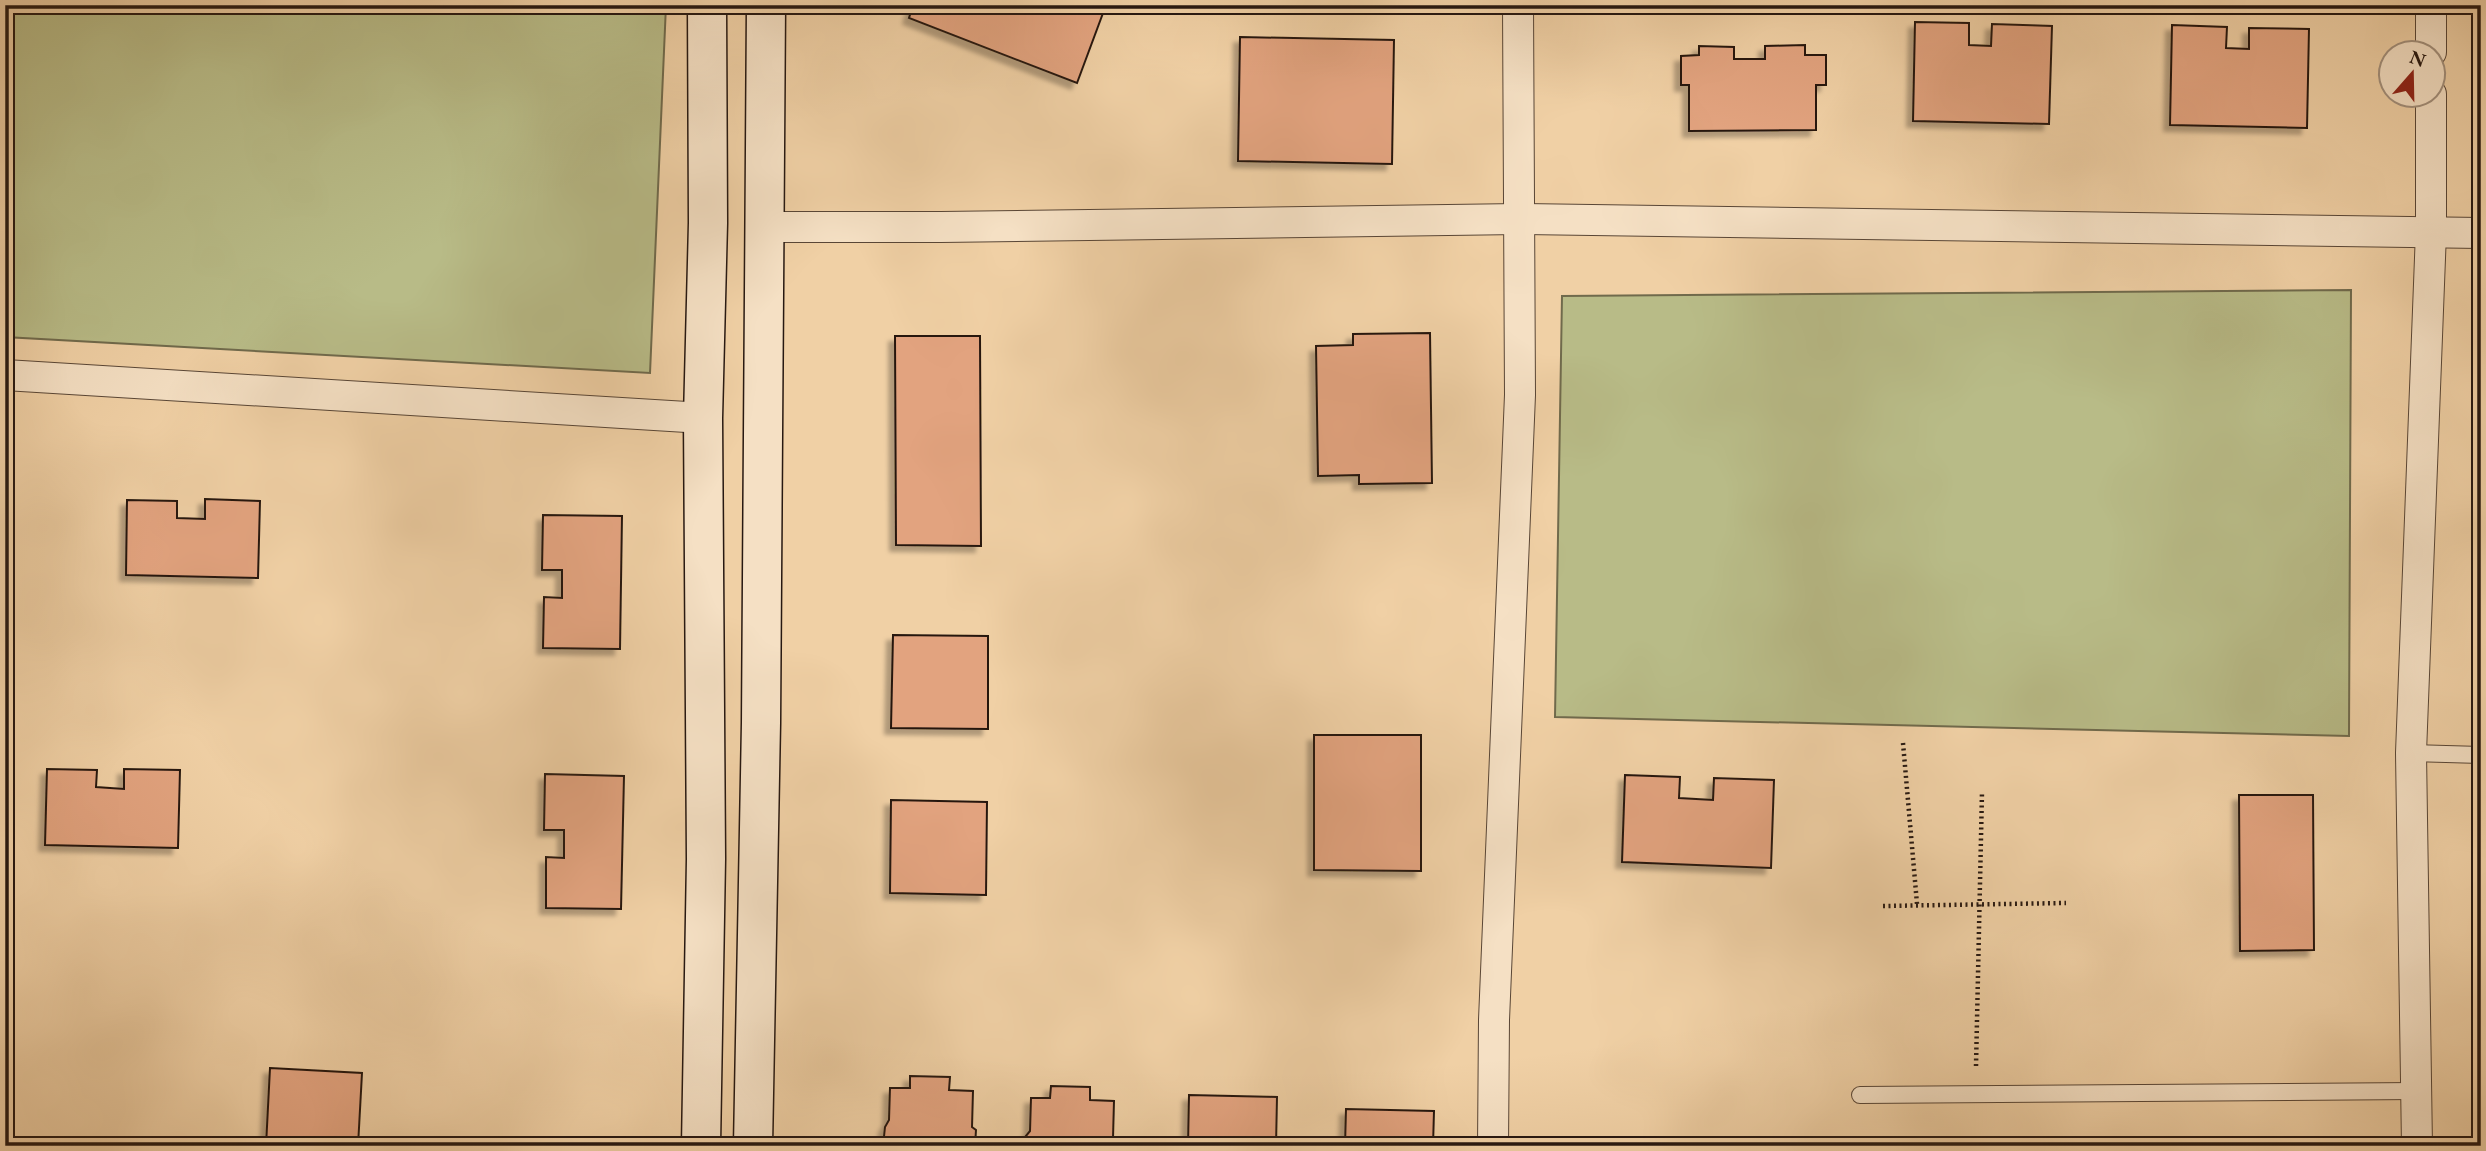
<svg xmlns="http://www.w3.org/2000/svg" width="2486" height="1151" font-family="'EB Garamond',serif">
<style>
.green{fill:#b8bb87;stroke:#706a4c;stroke-width:2}
.building{fill:#e2a37f;stroke:#271811;stroke-width:2;filter:url(#shadow)}
.lines{fill:none;stroke-linecap:round;stroke-linejoin:round}
.service-casing{stroke:#594636;stroke-width:18}
.minor-casing{stroke:#594636;stroke-width:32}
.secondary-casing{stroke:#271811;stroke-width:41}
.path{stroke:#271811;stroke-width:4.5;stroke-dasharray:2 3.5;stroke-linecap:butt}
.service{stroke:#f5e0c4;stroke-width:16}
.minor{stroke:#f5e0c4;stroke-width:30}
.secondary{stroke:#f5e0c4;stroke-width:38}
</style>
<defs>
<filter id="shadow"><feDropShadow dx="-6" dy="6" stdDeviation="2" flood-color="#0004"/></filter>
</defs>
<rect width="100%" height="100%" fill="#f0d0a5"/>
<filter id="stains"><feTurbulence type="fractalNoise" baseFrequency=".00286" numOctaves="4"/><feColorMatrix values="0 0 0 0 .2 0 0 0 0 .09 0 0 0 0 .02 0 0 0 .5 -.17"/></filter>
<radialGradient id="worn" r=".72"><stop offset=".6" stop-color="#630" stop-opacity="0"/><stop offset="1" stop-color="#630" stop-opacity=".3"/></radialGradient>
<g class="green">
<path d="M5 5H666L650 373 5 337Z"/>
<path d="M2351 290 2349 736 1555 717 1562 296Z"/>
</g>
<g class="building">
<path d="M913 5H1106L1077 83 909 18Z"/>
<path d="M1915 22 1969 23V45L1991 46 1992 24 2052 26 2049 124 1913 121Z"/>
<path d="M2172 25 2227 27 2226 48 2249 49V28L2309 29 2307 128 2170 125Z"/>
<path d="M1240 37 1394 40 1392 164 1238 161Z"/>
<path d="M1805 45V55H1826V85H1816V130L1689 131V85H1681V56L1699 55V46L1734 47V59H1765V46Z"/>
<path d="M1430 333 1432 483 1359 484V475L1318 476 1316 346 1353 345V334Z"/>
<path d="M895 336H980L981 546 896 545Z"/>
<path d="M205 499 260 501 258 578 126 575 127 500 177 501V518L205 519Z"/>
<path d="M543 515 622 516 620 649 543 648 544 597 562 598V570H542Z"/>
<path d="M893 635 988 636V729L891 728Z"/>
<path d="M1314 735H1421V871L1314 870Z"/>
<path d="M47 769 97 770 96 787 124 789V769L180 770 178 848 45 845Z"/>
<path d="M545 774 624 776 621 909 546 908V857L564 858V830H544Z"/>
<path d="M1625 775 1680 777 1679 798 1713 800 1714 778 1774 780 1771 868 1622 862Z"/>
<path d="M2239 795H2313L2314 950 2240 951Z"/>
<path d="M891 800 987 802 986 895 890 893Z"/>
<path d="M270 1068 362 1073 358 1146H266Z"/>
<path d="M910 1076 950 1077 949 1090 973 1091 972 1127 976 1130 975 1146H883L885 1127 889 1120 890 1088H910Z"/>
<path d="M1051 1086 1090 1087V1100L1114 1101 1113 1138 1117 1141V1146H1025V1137L1030 1131 1031 1098H1050Z"/>
<path d="M1189 1095 1277 1097 1276 1146H1188Z"/>
<path d="M1346 1109 1434 1111 1433 1146H1345Z"/>
</g>
<g class="lines">
<g class="service-casing">
<g id="service">
<path d="M2411 753 2481 755"/>
<path d="M1860 1095 2416 1091"/>
</g>
</g>
<g class="minor-casing">
<g id="minor">
<path d="M2431 52V5"/>
<path d="M763 227H941L1519 219 2481 233"/>
<path d="M5 375 703 418"/>
<path d="M1493 1146 1494 1020 1520 395 1518 5"/>
<path d="M2417 1146 2411 753 2431 232V94"/>
</g>
</g>
<g class="secondary-casing">
<g id="secondary">
<path d="M701 1146 706 859 703 418 708 223 707 5"/>
<path d="M753 1146 761 723 766 5"/>
</g>
</g>
<g class="path">
<path d="M1903 743 1917 904"/>
<path d="M1883 906 2066 903"/>
<path d="M1976 1066 1982 792"/>
</g>
<use href="#service" class="service"/>
<use href="#minor" class="minor"/>
<use href="#secondary" class="secondary"/>
</g>
<rect width="2486" height="1151" fill="none" stroke="#f0d0a5" stroke-width="28"/>
<rect x="7" y="7" width="2472" height="1137" fill="none" stroke="#271811" stroke-width="3.5"/>
<rect x="14" y="14" width="2458" height="1123" fill="none" stroke="#271811" stroke-width="2"/>
<g transform="translate(2412 74) rotate(20)"><circle r="33" fill="#f5e0c4" stroke="#a3907c" stroke-width="2"/>
<path d="M0-5L12 26L0 18L-12 26Z" fill="#8f2418"/>
<text y="-10" font-size="19" font-weight="bold" text-anchor="middle" fill="#271811">N</text>
</g>
<rect width="100%" height="100%" filter="url(#stains)"/>
<rect width="100%" height="100%" fill="url(#worn)"/>
</svg>
